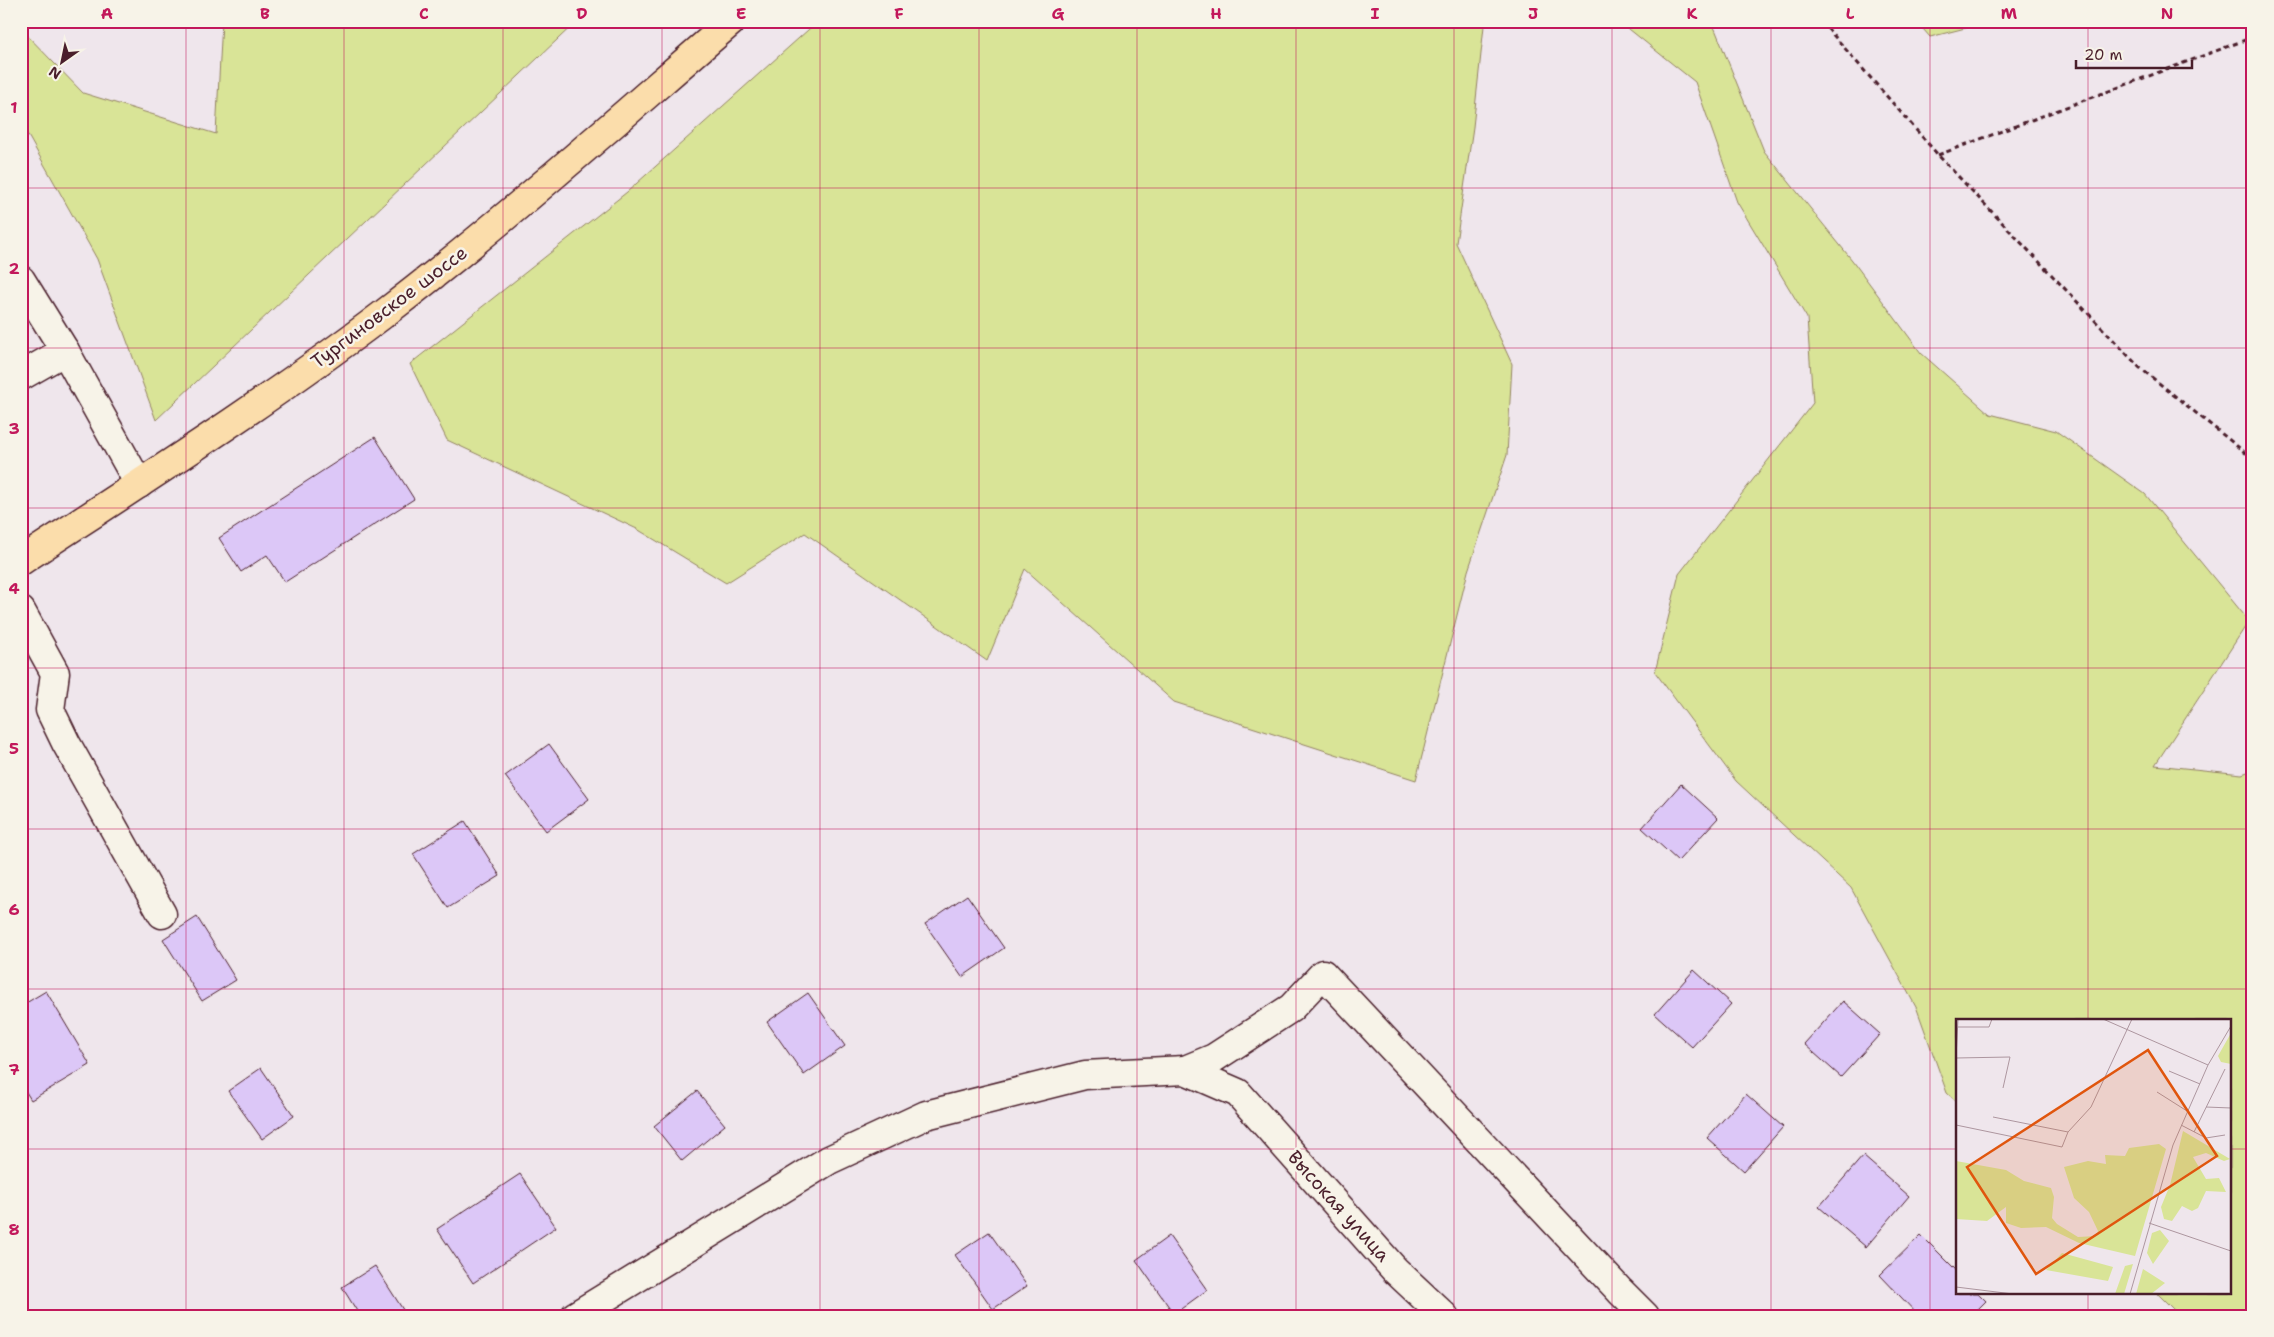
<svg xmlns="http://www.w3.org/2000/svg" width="2274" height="1337" font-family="'Shantell Sans',sans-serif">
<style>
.green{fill:#d9e497;stroke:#928261}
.building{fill:#dcc7f7;stroke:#4a1f2b}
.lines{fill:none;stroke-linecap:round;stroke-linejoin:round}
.minor-casing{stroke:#4a1f2b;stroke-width:31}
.major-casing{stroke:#4a1f2b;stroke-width:31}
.path{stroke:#4a1f2b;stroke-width:3;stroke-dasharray:5 4;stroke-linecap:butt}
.minor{stroke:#f7f3e8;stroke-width:28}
.major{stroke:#fbddab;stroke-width:28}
.grid{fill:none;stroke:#c2185b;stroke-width:1;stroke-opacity:0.55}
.labels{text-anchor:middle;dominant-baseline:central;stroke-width:5;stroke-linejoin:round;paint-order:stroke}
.street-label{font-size:19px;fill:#4a1f2b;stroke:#f7f3e8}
.inset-road{fill:none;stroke:#ad969f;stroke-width:1}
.view{fill:#e0560e;fill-opacity:0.15;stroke:#e0560e;stroke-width:2.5}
.inset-edge{fill:none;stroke:#4a1f2b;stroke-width:2.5}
.neatline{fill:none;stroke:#c2185b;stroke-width:2}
.grid-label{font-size:16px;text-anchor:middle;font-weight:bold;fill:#c2185b}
</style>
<rect width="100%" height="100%" fill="#efe6ec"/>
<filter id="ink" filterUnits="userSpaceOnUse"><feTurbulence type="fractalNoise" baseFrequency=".02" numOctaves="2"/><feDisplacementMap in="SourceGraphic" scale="10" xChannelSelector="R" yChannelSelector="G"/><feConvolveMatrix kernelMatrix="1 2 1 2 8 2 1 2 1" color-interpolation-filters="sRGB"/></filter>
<g filter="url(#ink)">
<g class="green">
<path d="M222 21H577L156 420 97 259 21 123V27L24 32 83 93 216 134Z"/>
<path d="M818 21H1490L1484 26 1473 127 1456 243 1512 364 1507 455 1468 571 1416 780 1174 702 1025 569 987 661 805 533 726 583 637 529 447 440 410 364 627 192Z"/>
<path d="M1619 21H1709L1715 29 1764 151 1852 260 1921 353 1990 414 2056 431 2145 494 2249 621 2155 765 2242 774 2253 770V1316H2180L2157 1293H2230V1021H1958V1103L1947 1093 1917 1009 1851 888 1736 781 1655 672 1679 574 1813 403 1807 318 1737 202 1695 82Z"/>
<path d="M1916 21H1993L1930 37Z"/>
</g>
<g class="building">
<path d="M375 437 414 499 285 582 267 555 241 572 219 538Z"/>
<path d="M549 744 589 799 546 831 505 776Z"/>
<path d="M1681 784 1718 818 1678 861 1642 828Z"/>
<path d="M465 821 500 876 448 908 413 854Z"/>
<path d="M967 895 1004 948 962 977 925 924Z"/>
<path d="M197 917 236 980 202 1001 163 939Z"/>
<path d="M1694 970 1731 1004 1692 1047 1655 1014Z"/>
<path d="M46 991 90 1065 31 1100 21 1084V1006Z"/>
<path d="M808 993 845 1046 804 1075 767 1022Z"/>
<path d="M1843 1001 1880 1034 1841 1077 1804 1044Z"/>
<path d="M261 1068 294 1116 262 1139 228 1091Z"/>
<path d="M697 1091 725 1125 682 1161 654 1126Z"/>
<path d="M1746 1094 1783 1127 1744 1171 1707 1138Z"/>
<path d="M1863 1156 1909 1196 1866 1247 1819 1207Z"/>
<path d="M520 1174 556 1227 473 1283 437 1229Z"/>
<path d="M989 1232 1027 1286 993 1309 955 1255Z"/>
<path d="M1921 1235 1958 1272V1293H1978L1986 1301 1971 1316H1919L1880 1275Z"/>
<path d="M1169 1236 1207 1290 1174 1314 1136 1260Z"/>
<path d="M375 1266 407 1316H360L342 1287Z"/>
</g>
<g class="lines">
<g class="minor-casing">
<g id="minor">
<path d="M21 280 65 351 139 484"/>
<path d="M21 376 65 351"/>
<path d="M21 611 55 673 50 710 66 743 162 914"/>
<path d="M1185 1070 1214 1058 1291 1008 1323 974 1620 1291 1645 1316"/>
<path d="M575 1316 829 1160 926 1115 1085 1075 1185 1070 1238 1093 1395 1270 1444 1316"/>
</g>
</g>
<g class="major-casing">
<path id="major" d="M21 561C143 481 266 403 381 316 503 223 616 121 732 21"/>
</g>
<g class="path">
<path d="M1821 21 1938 155 2139 367 2253 459"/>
<path d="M1938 155 2253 37"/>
</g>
<use href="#minor" class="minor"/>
<use href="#major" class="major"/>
</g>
</g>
<path class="grid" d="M186 21V1316M344 21V1316M503 21V1316M662 21V1316M820 21V1316M979 21V1316M1137 21V1316M1296 21V1316M1454 21V1316M1612 21V1316M1771 21V1316M1930 21V1316M2088 21V1021M21 188H2253M21 348H2253M21 508H2253M21 668H2253M21 829H2253M21 989H2253M21 1149H1958M2230 1149H2253M2088 1293V1316"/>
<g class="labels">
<g class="street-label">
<text transform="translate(389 307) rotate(-37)">Тургиновское шоссе</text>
<text transform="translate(1339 1206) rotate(48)">Высокая улица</text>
</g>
</g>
<g transform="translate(1956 1019)">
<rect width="275" height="275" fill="#efe6ec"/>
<path d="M275 14V45L265 43 262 37ZM227 112 274 140 268 142 250 134 237 138 250 160 263 159 270 173 250 172 242 189 236 192 226 187 216 202 208 200 205 188 214 166ZM203 125 210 130 179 237 123 224 90 208 65 209 50 204V188L31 202 0 200V142L50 151 68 162 95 169 98 178 96 199 101 205 122 218 140 217 142 212 133 193 118 179 108 148 132 142 150 145 149 136 169 137 173 129ZM204 211 213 222 197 245 191 234 196 214ZM106 234 157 248 152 262 90 251ZM177 245 168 275H159L169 247ZM187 250 209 264 195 275H180Z" fill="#d9e497"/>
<path class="inset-road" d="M147 0 252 46M2 8H33L36 0M0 39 54 38 47 69M0 39 2 0M213 52 244 65M201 73 231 92M250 88 275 89M37 98 112 113 135 88 176 0M0 106 106 128 112 113M225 106 250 119 269 116M238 113 269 50M193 204 275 232M0 268 57 275M174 275 217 126 252 46 275 7"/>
<path class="view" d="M192 31 261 137 80 255 11 148Z"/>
<rect width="275" height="275" class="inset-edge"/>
</g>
<rect width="2274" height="1337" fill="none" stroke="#f7f3e8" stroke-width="55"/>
<g transform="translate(62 62) rotate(213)" stroke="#f7f3e8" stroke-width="4" paint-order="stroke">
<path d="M0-4L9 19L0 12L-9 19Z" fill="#4a1f2b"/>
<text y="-8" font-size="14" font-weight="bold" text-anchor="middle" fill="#4a1f2b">N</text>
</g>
<path d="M2076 60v8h116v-8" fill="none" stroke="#4a1f2b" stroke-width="2.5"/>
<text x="2084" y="60" font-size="15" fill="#4a1f2b" stroke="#f7f3e8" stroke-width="4" paint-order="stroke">20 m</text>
<rect x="28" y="28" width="2218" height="1282" class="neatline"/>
<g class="grid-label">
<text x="107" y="19">A</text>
<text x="265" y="19">B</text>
<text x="424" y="19">C</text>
<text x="582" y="19">D</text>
<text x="741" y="19">E</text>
<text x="899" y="19">F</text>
<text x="1058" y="19">G</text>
<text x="1216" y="19">H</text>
<text x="1375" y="19">I</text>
<text x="1533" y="19">J</text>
<text x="1692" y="19">K</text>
<text x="1850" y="19">L</text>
<text x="2009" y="19">M</text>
<text x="2167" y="19">N</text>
<text x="14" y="113">1</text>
<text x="14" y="274">2</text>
<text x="14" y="434">3</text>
<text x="14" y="594">4</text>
<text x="14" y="754">5</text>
<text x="14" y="915">6</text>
<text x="14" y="1075">7</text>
<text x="14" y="1235">8</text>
</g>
</svg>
